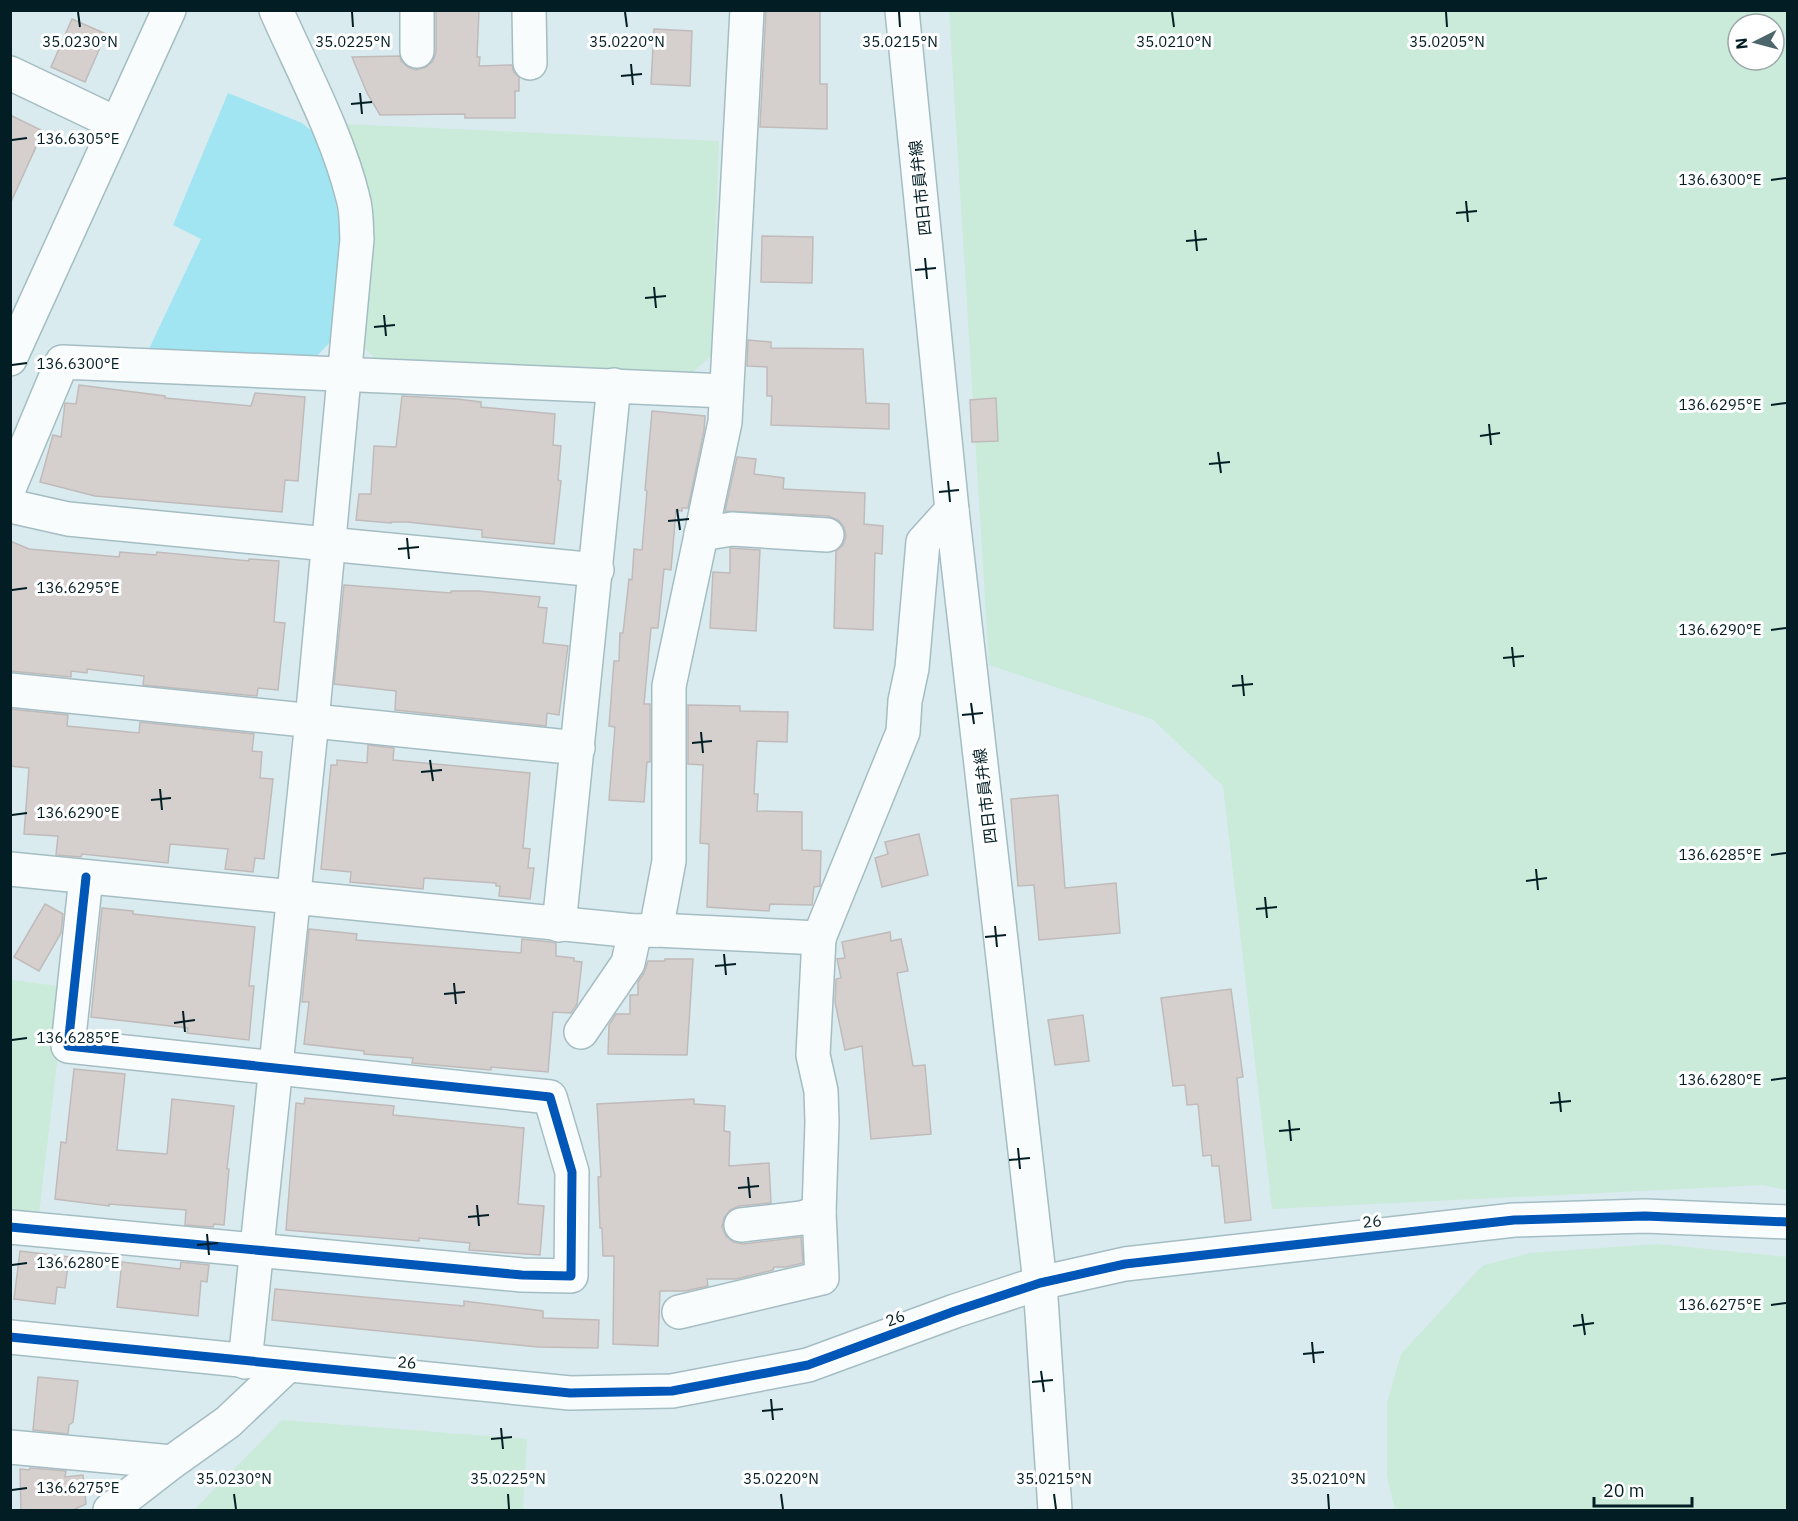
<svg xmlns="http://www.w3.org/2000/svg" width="1798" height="1521" font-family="'IBM Plex Sans','Noto Sans JP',sans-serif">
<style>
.green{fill:#caeada;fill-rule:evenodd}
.water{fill:#a1e4f2}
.building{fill:#d5d0ce;stroke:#c0bbba;stroke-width:1.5}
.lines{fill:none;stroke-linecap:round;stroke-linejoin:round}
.street-casing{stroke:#a4bdc3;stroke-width:36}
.secondary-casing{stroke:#a4bdc3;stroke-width:36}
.primary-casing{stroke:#a4bdc3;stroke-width:36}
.street{stroke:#f9fcfd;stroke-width:33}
.secondary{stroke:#f9fcfd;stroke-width:33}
.primary{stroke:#f9fcfd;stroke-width:33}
.cycleway-casing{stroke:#fff;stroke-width:13}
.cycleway{stroke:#0057b8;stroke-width:9}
.ticks{fill:none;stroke:#021e24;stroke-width:2}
.labels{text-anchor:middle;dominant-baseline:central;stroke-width:6;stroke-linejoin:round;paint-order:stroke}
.street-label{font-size:16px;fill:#021e24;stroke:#fff}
.ticks-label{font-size:15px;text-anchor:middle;fill:#021e24;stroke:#fff;stroke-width:6;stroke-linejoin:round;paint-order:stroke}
</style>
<rect width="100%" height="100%" fill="#d9ebef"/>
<g class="green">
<path d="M949 11H1787V1190L1762 1185 1272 1209 1223 786 1152 719 989 665ZM1738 24H1774V60H1738Z"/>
<path d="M344 124 719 141 711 356 691 374 380 363 359 343Z"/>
<path d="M11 980 66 987 39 1214 11 1211Z"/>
<path d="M1657 1244 1787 1257V1510H1395L1387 1476V1403L1401 1354 1482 1266 1530 1253Z"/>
<path d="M282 1420 527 1439 523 1510H194Z"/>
</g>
<path class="water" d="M228 93 302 123 314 133 331 172 341 236 331 341 314 359 148 351 201 239 173 225Z"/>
<g class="building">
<path d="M436 10H479L477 57H480L479 66 512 65 514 72 519 77V91H515V118H465V114L380 115 367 93 352 57 400 56 401 61 408 67 416 70 426 67 433 61 436 52Z"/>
<path d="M766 10H820V84H827V129L760 127Z"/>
<path d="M72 19 106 34 85 82 51 67Z"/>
<path d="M654 29 692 31 690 86 651 84Z"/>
<path d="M10 115 41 130 39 135 41 136 10 204Z"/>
<path d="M762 236 813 237 812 283 761 282Z"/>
<path d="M748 340 771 342V348L863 349 866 403 889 404V429L771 425 772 396H767V367L747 366Z"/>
<path d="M79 385 165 396V398L251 406 255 393 305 397 298 481 285 480 282 512 95 496 40 482 53 435 61 437 65 403 76 404Z"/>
<path d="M402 396 457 399 481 402V407L555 414 553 445 561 446 558 480 561 481 554 544 482 537V530L407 522H391V523L356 520 359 494H371L374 446 396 447Z"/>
<path d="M996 398 998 441 972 442 970 400Z"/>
<path d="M652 411 705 416 704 431 688 508H682V511L676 510 671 570 664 569 658 628H651L644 704H650V762H647L644 802 609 800 615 727 609 726 614 661H619L620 633H623L629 579 632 580 634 549 642 550 647 491 645 490Z"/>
<path d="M737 457 756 459 754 474 784 478 783 489 865 493 864 524 883 526 882 554 875 553 873 630 834 628 836 551 843 545 846 536 844 527 838 520 828 516 725 511Z"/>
<path d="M10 541 29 549 119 557 120 552 156 555 157 552 249 561V559L279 561 274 622 285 623 278 690 258 688 257 696 143 685 144 676 87 669V673L71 671V677L10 671Z"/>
<path d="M730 548 760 550 756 631 710 628 713 572 730 573Z"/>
<path d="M344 585 451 593V591H479L540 597 538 607 547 608 543 643 568 646 559 715 547 713 546 726 395 710 396 691 334 684Z"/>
<path d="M688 705 740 706V711L788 712 787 742 757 741 754 794H758L757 811 802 812V850L821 851 820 886 814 887 812 905 770 904 769 911 707 907 709 844 700 843 703 765 688 764Z"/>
<path d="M10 709 68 715 67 726 139 733 140 722 254 734 252 751 262 752 260 778 273 779 264 859 255 858 253 872 225 869 228 849 170 844 168 863 82 854 81 857 56 855 58 836 24 834 29 768 10 766Z"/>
<path d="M368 745 394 748 393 760 530 773 523 848 530 849 528 868H534L530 899 499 896 500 886H496V883L424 878 423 889 350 882 351 872 321 869 331 765H337V760L367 763Z"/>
<path d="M1058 795 1065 888 1116 883 1120 933 1039 940 1034 885 1018 886 1011 799Z"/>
<path d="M919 834 928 875 882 887 875 858 888 854 885 842Z"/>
<path d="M45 904 63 914 61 933 39 971 14 957Z"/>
<path d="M102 908 133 911V914L255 927 249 986H254L249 1040 187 1033 188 1028 91 1017Z"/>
<path d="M309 929 357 934 356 940 521 953 522 939 551 942 556 943V956L574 958V961L582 962 577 1004 571 1013 553 1012 548 1072 491 1067V1070L412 1063 413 1058 364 1054V1051L304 1044 309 1002H302Z"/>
<path d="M890 932 891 941 901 939 908 971 897 973 913 1066 925 1065 931 1134 871 1139 862 1046 845 1050 835 1002 836 979 841 978 837 959 845 958 842 942Z"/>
<path d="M665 959H693L687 1055 608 1054 609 1025 616 1014H630V995H638V982L644 973 648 961H665Z"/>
<path d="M1231 989 1243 1077 1237 1078 1251 1220 1225 1223 1219 1166H1212L1211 1155 1203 1156 1198 1104 1187 1105 1185 1085 1173 1086 1161 998Z"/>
<path d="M1083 1015 1089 1061 1055 1065 1048 1020Z"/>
<path d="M74 1069 125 1074 117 1150 167 1154 172 1099 234 1106 227 1169H229L224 1225 214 1224 213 1227 185 1225 186 1210 109 1204V1206L55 1199 61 1142 66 1143Z"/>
<path d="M305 1098 394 1106 393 1115 524 1128 518 1204 544 1206 540 1255 469 1250 470 1243 419 1238V1241L286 1230 296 1103 304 1104Z"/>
<path d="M694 1099V1104L725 1106 724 1131 730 1132 729 1166 769 1163 771 1203 739 1206 730 1210 724 1218 722 1227 726 1236 733 1242 743 1244 801 1237 803 1263 786 1267H774L773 1270 736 1279H707L708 1286 685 1291H660L658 1346 613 1344 614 1256H603L602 1228H600L598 1177H601L597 1104Z"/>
<path d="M20 1251 69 1257 65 1288 57 1287 55 1304 14 1299Z"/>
<path d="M122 1262 180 1269 181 1262 209 1265 207 1282 201 1281 198 1316 117 1307Z"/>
<path d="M275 1289 464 1306V1301L543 1311V1318L599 1320 598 1348 538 1347 272 1320Z"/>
<path d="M38 1377 78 1381 73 1422 69 1425 68 1434 33 1430Z"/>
<path d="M30 1468 66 1471 65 1477 83 1475 86 1504 73 1510H21L20 1469 29 1470Z"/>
</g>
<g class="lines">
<g class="street-casing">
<g id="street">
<path d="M417 10V51"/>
<path d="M529 10 530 63"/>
<path d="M10 73 117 124"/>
<path d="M10 359 169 10"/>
<path d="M10 486 62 362 726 391"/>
<path d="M10 506 68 519 597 570"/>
<path d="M701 534 732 529 827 535"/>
<path d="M10 690 578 748"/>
<path d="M10 869 635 931 656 930 819 938 903 732 905 701 912 668 923 542 952 510"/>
<path d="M559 925 614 385"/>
<path d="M656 930 669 861V686L725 422 747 10"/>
<path d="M581 1032 628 963 635 931"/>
<path d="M741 1225 802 1218 819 1212"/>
<path d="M10 1227 522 1275 571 1276 572 1172 550 1097 68 1046 86 877"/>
<path d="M679 1312 822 1278 819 1212 822 1122 821 1091 813 1055 819 938"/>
<path d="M245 1362 312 721 357 239C356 226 357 211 353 198 338 136 302 69 276 10"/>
<path d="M10 1447 172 1462"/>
<path d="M110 1510 172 1462 228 1422 287 1366"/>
</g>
</g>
<g class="secondary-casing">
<path id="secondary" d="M10 1337 570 1393 672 1391 808 1365 955 1311 1040 1283 1125 1264 1514 1220 1645 1216 1788 1222"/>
</g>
<g class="primary-casing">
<path id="primary" d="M902 10 952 510 1040 1283 1055 1510"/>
</g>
<use href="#street" class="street"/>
<use href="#secondary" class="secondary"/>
<use href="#primary" class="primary"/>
<g class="cycleway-casing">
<g id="cycleway">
<path d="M10 1227 522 1275 571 1276 572 1172 550 1097 68 1046 86 877"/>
<path d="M10 1337 570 1393 672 1391 808 1365 955 1311 1040 1283 1125 1264 1514 1220 1645 1216 1788 1222"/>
</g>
</g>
<use href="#cycleway" class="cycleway"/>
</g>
<path class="ticks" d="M78 12 80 27M352 12 353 27M625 12 627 27M899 12 900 27M1172 12 1174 27M1446 12 1447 27M631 64 633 85M621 76 642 74M360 93 362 114M351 104 372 102M12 140 27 138M1771 180 1786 178M1466 201 1468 222M1456 213 1477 211M1195 230 1197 251M1186 241 1207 239M925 258 927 279M915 270 936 268M654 287 656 308M645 298 666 296M384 315 386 336M374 327 395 325M12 365 27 363M1771 405 1786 403M1489 424 1491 445M1480 436 1500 433M1218 452 1221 473M1209 464 1230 462M948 481 950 502M939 492 959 490M677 509 680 530M668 521 689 519M407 538 409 559M398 549 419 547M12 590 27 588M1771 630 1786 628M1512 647 1514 667M1503 658 1524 656M1242 675 1244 696M1232 686 1253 684M971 703 974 724M962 715 983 713M701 732 703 753M692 743 712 741M430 760 433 781M421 772 442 770M160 789 162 810M151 800 171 798M12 815 27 813M1771 855 1786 853M1536 869 1538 890M1526 881 1547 878M1265 897 1267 918M1256 909 1277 907M995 926 997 947M985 937 1006 935M724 954 726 975M715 966 736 964M454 983 456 1004M444 994 465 992M183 1011 185 1032M174 1023 195 1020M12 1040 27 1038M1771 1080 1786 1078M1559 1092 1561 1112M1550 1103 1571 1101M1289 1120 1291 1141M1279 1131 1300 1129M1018 1148 1020 1169M1009 1160 1030 1158M748 1177 750 1198M738 1188 759 1186M477 1205 479 1226M468 1217 489 1215M207 1234 209 1255M197 1245 218 1243M12 1265 27 1263M1771 1305 1786 1303M1582 1314 1585 1335M1573 1326 1594 1323M1312 1342 1314 1363M1303 1354 1324 1352M1041 1371 1044 1392M1032 1382 1053 1380M771 1399 773 1420M762 1411 783 1409M501 1428 503 1449M491 1439 512 1437M12 1490 27 1488M234 1494 236 1509M508 1494 509 1509M781 1494 783 1509M1054 1494 1056 1509M1328 1494 1329 1509"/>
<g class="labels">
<g class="street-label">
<text transform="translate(920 188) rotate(-96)">四日市員弁線</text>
<text transform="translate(985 796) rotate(-97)">四日市員弁線</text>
<text transform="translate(1372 1221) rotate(-6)">26</text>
<text transform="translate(895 1318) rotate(-21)">26</text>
<text transform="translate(407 1362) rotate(5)">26</text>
</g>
</g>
<g class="ticks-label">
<text x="80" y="47">35.0230°N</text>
<text x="353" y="47">35.0225°N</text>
<text x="627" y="47">35.0220°N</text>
<text x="900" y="47">35.0215°N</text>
<text x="1174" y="47">35.0210°N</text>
<text x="1447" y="47">35.0205°N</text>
<text x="78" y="144">136.6305°E</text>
<text x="1720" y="185">136.6300°E</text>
<text x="78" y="369">136.6300°E</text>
<text x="1720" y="410">136.6295°E</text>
<text x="78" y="593">136.6295°E</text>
<text x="1720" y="635">136.6290°E</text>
<text x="78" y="818">136.6290°E</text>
<text x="1720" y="860">136.6285°E</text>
<text x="78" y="1043">136.6285°E</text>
<text x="1720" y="1085">136.6280°E</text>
<text x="78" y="1268">136.6280°E</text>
<text x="1720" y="1310">136.6275°E</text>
<text x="234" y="1484">35.0230°N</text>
<text x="508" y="1484">35.0225°N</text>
<text x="781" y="1484">35.0220°N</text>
<text x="1054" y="1484">35.0215°N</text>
<text x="1328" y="1484">35.0210°N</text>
<text x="78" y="1493">136.6275°E</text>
</g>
<rect width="1798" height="1521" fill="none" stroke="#021e24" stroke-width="24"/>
<g transform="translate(1756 42) rotate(264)"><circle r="28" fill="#ffffff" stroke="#9aa5a7" stroke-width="1.5"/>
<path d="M0-4.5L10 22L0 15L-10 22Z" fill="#4d666b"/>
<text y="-9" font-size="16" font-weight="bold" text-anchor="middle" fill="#021e24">N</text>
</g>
<path d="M1594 1497v9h98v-9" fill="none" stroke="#021e24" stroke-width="3"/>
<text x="1603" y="1497" font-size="18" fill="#021e24" stroke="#ffffff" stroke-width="4.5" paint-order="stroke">20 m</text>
</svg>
